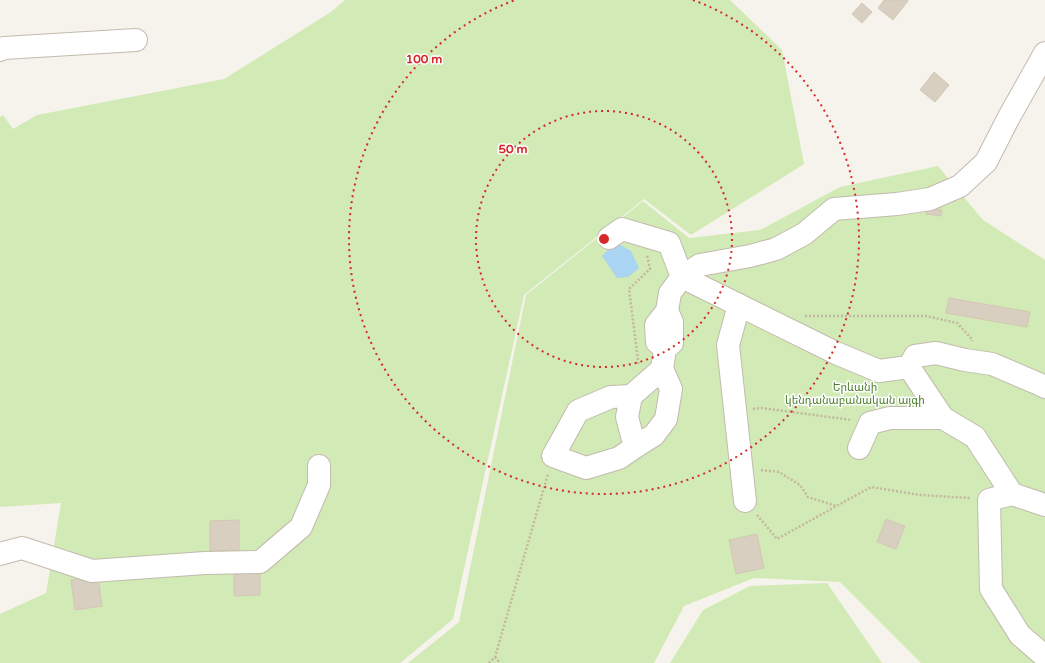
<svg xmlns="http://www.w3.org/2000/svg" width="1045" height="663" font-family="'Varela Round','Noto Sans Armenian',sans-serif">
<style>
.green{fill:#d2eab5}
.water{fill:#a9d4f2}
.building{fill:#d8cfc1;stroke:#d3c7b4}
.lines{fill:none;stroke-linecap:round;stroke-linejoin:round}
.minor-casing{stroke:#c2bbae;stroke-width:24}
.path{stroke:#c4b79f;stroke-width:2.5;stroke-dasharray:2 2;stroke-linecap:butt}
.minor{stroke:#fff;stroke-width:22}
.ring{fill:none;stroke:#d62828;stroke-width:2;stroke-dasharray:2 4}
.labels{text-anchor:middle;dominant-baseline:central;stroke-width:3;stroke-linejoin:round;paint-order:stroke}
.park-label{font-size:11px;fill:#4a7f2a;stroke:#fff}
.centre{fill:#d62828;stroke:#fff;stroke-width:2}
.ring-label{font-size:12px;text-anchor:middle;font-weight:bold;fill:#d62828;stroke:#fff;stroke-width:3;stroke-linejoin:round;paint-order:stroke}
</style>
<rect width="100%" height="100%" fill="#f6f3ec"/>
<g class="green">
<path d="M345 0H730L782 50 804 164 691 235 644 199 524 295 453 619 400 663H0V614L46 593 61 503 0 507V117L3 115 13 129 37 115 224 79 331 12Z"/>
<path d="M938 166 983 220 1045 260V663H921L840 582 754 578 684 606 654 663H408L459 622 526 295 643 201 689 238 760 230 840 187Z"/>
<path d="M827 583 882 663H670L703 610 750 586Z"/>
</g>
<path class="water" d="M615 242 631 251 639 268 628 277 617 278 602 256Z"/>
<g class="building">
<path d="M884 0H907L908 1 893 20 878 8Z"/>
<path d="M862 3 872 12 862 23 852 14Z"/>
<path d="M934 72 949 85 935 102 920 90Z"/>
<path d="M926 208 942 210 941 216 926 214Z"/>
<path d="M949 298 1030 312 1027 327 946 313Z"/>
<path d="M886 519 905 526 896 549 877 542Z"/>
<path d="M239 520V550L210 551V521Z"/>
<path d="M757 534 764 568 736 574 729 540Z"/>
<path d="M260 572V595L234 596V573Z"/>
<path d="M98 576 102 606 75 610 71 580Z"/>
</g>
<g class="lines">
<g class="minor-casing">
<g id="minor">
<path d="M0 50 4 48 136 40"/>
<path d="M609 238 622 229 669 243 682 277 700 265 750 256 776 249 804 234 834 209 897 204 930 199 960 186 986 162 1009 117 1045 53"/>
<path d="M739 305 728 345 745 501"/>
<path d="M665 349 657 342 656 325 667 311 670 293 682 277 836 353 879 371 909 367 943 418 975 437 1012 494 1045 505"/>
<path d="M909 367 915 356 936 353 965 360 992 364 1039 384 1045 387"/>
<path d="M631 396 627 417 635 447 654 435 666 419 671 389 662 369"/>
<path d="M635 447 619 458 586 468 553 456 578 411 611 397 631 396 662 369 665 349 672 343V322L667 311"/>
<path d="M859 448 870 423 890 418H943"/>
<path d="M1012 494 989 500 991 589 1020 635 1042 654 1045 655"/>
<path d="M0 554 22 548 92 571 205 563 260 562 301 527 319 485V466"/>
</g>
</g>
<g class="path">
<path d="M805 316H926L957 323 972 339V341"/>
<path d="M638 364V360L629 289 650 269 647 255"/>
<path d="M753 409 762 408 851 420"/>
<path d="M761 470 779 472 800 485 808 497 836 506"/>
<path d="M757 515 777 539 871 487 920 495 970 498"/>
<path d="M495 657 500 663"/>
<path d="M489 663 495 657 548 474"/>
</g>
<use href="#minor" class="minor"/>
</g>
<g class="ring">
<circle cx="604" cy="239" r="128"/>
<path d="M693 0A255 255 0 1 1 515 0"/>
</g>
<g class="labels">
<g class="park-label">
<text x="855" y="387">Երևանի<tspan x="855" dy="13">կենդանաբանական այգի</tspan></text>
</g>
</g>
<circle cx="604" cy="239" r="6" class="centre"/>
<g class="ring-label">
<text x="424" y="63">100 m</text>
<text x="513" y="153">50 m</text>
</g>
</svg>
